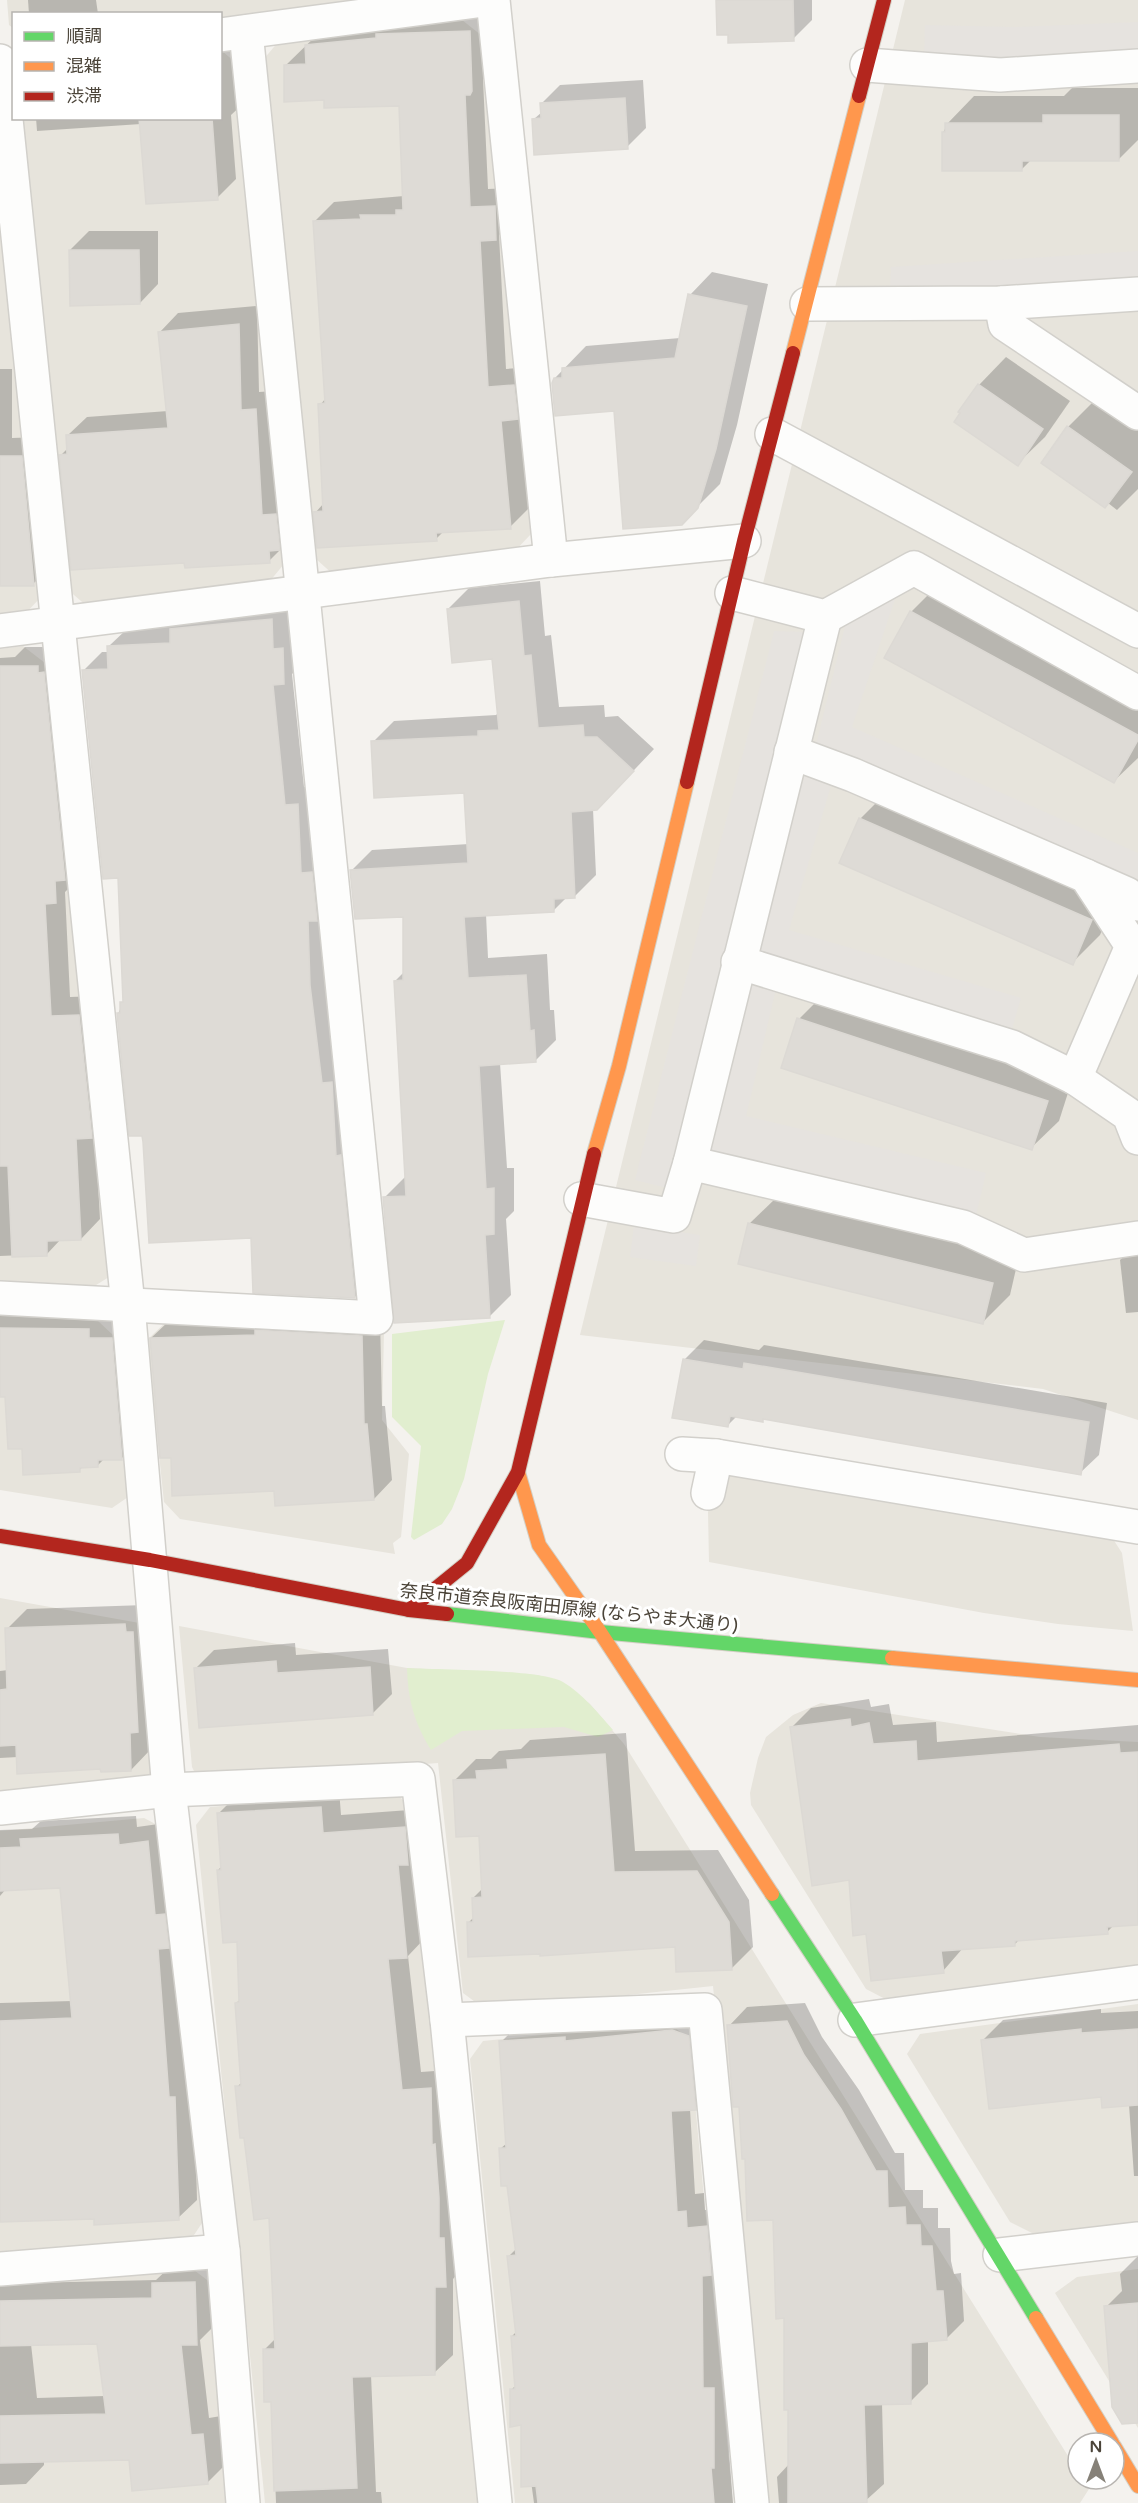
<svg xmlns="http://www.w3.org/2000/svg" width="1138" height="2503" font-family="'Varela Round','Noto Sans JP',sans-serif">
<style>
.residential{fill:#e7e4dc}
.green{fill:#e1eecf}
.parking{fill:#e6e3df}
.shadow{fill:#0003;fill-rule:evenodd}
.building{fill:#dedbd6;stroke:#dcd9d4;stroke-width:1.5}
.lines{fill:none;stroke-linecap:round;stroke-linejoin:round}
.street-casing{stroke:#d2d0cb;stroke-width:36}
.fast-casing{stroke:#d3cfc5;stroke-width:16}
.slow-casing{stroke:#d3cfc5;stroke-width:16}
.jam-casing{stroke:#d3cfc5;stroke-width:16}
.street{stroke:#fdfdfc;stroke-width:33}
.fast{stroke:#63d668;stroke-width:14}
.slow{stroke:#ff974d;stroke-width:14}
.jam{stroke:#b3261e;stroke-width:14}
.labels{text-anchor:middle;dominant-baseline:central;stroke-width:6;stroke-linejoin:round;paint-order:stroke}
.street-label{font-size:18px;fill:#4b4439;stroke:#fff}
</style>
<rect width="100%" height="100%" fill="#f4f2ee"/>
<g class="residential">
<path d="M7 0H357L221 18 220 14H14L13 28 9 25Z"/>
<path d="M905 0H1138V1420L1043 1389 580 1335Z"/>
<path d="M457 16 481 35 532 533 512 554 336 577 315 558 263 60 279 41Z"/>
<path d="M221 50 236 63 284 564 265 587 88 607 67 589 19 119 220 118Z"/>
<path d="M0 218 41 597 21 618 0 620Z"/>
<path d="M23 646 45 663 109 1277 88 1290 0 1285V649Z"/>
<path d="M0 1316 98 1321 115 1337 131 1495 112 1508 0 1490Z"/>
<path d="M166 1322 384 1332 382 1420 409 1454 401 1537 393 1543 395 1554 180 1519 164 1502 147 1340Z"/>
<path d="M742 1473 1113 1539 1122 1553 1133 1631 1058 1624 984 1613 709 1562 708 1512 715 1486 723 1476Z"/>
<path d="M0 1598 145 1624 159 1770 145 1785 0 1799Z"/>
<path d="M179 1626 407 1668 537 1675 562 1682 590 1704 624 1744 1078 2472V2479H1082L1089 2489 1080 2503H763L713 1986 486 2010 463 1993 438 1763 199 1781 192 1767Z"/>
<path d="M821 1703 1040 1737 1138 1742V1968L891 2002 866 1989 751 1805 750 1793 758 1758 766 1737 793 1715Z"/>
<path d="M394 1791 415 1812 485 2503H265L196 1825 210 1807Z"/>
<path d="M144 1818 165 1829 204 2220 192 2238 0 2254V1831Z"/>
<path d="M1138 2004V2223L1038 2236 1010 2222 907 2054 920 2034Z"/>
<path d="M668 2022 689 2039 733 2503H515L470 2059 483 2041Z"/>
<path d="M190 2267 211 2283 227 2503H0V2284Z"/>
<path d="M1138 2269V2428L1055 2293 1077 2277Z"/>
</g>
<g class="green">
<path d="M505 1320 488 1374 464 1479 452 1509 442 1524 414 1540 411 1537 421 1446 392 1417V1334Z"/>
<path d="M407 1668C439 1670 540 1669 563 1682 583 1694 598 1713 613 1730L598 1737 564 1727 462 1731 431 1750C414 1722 408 1700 407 1668Z"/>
</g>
<g class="parking">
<path d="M1138 22V53L1017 60 924 57 925 25 1015 27Z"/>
<path d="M1138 251V282L890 291 891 267Z"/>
<path d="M897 593 852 727 1138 853V893L816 745 847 618Z"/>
<path d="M774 631 806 632 667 1188 635 1180Z"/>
<path d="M805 774 832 782 789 930 1021 998 1012 1029 752 952Z"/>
<path d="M748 983 776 989 746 1116 986 1173 976 1215 707 1151Z"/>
<path d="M634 1225 700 1235 696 1266 630 1257Z"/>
</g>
<g class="shadow">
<path d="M28 0H96L98 14H29Z"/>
<path d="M717 0H812V20L793 39 729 33Z"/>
<path d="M489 13 488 74 483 79 488 189 513 188 514 220 499 235 506 369 532 367 521 414 529 508 510 527 444 531 436 539 315 513 324 503 320 405 326 398 315 221 334 202 404 196 401 104 326 98 285 66 326 26Z"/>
<path d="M241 41 246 101 231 115 236 179 217 198 141 124 37 131 36 118H220V43Z"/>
<path d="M643 80 646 128 627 147 534 119 542 112 541 104 560 85Z"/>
<path d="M1072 88H1138V140L1118 160H1031L1021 170 943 133 947 124 974 96H1064Z"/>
<path d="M89 231H158V284L140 303 70 250Z"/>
<path d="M712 272 768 284 737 425 720 484 681 523 615 410 555 378 586 346 680 338 690 295Z"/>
<path d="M257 306 259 392 274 391 288 542 269 561H186L61 455 68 448V435L87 417 168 411 160 332 178 313Z"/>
<path d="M1006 357 1070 401 1045 437 1017 464 979 385Z"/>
<path d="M0 369H12V438L40 437 53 564 34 583 0 584Z"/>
<path d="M1095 400 1138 430V489L1117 510 1108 503 1068 427Z"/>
<path d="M540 581 545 636 551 635 559 707 604 705 605 717 618 716 654 749 618 787 593 809 596 875 575 896 567 897 554 910 486 914 488 958 547 954 550 1010H554L556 1040 535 1061 500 1063 507 1168H514V1211L506 1219 511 1295 490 1316 384 1198 406 1176 395 981 404 972V915L351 871 372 850 469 844 466 791 373 742 394 721 496 715 499 712 494 658 448 609 469 588Z"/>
<path d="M938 585 1138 693V758L1114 781 911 612Z"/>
<path d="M290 601 302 664 292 674 304 787 316 786 373 1278 355 1297 253 1237 145 1142 118 1014 124 999 119 876 83 671 102 652H109V646L128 628 175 625 190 611Z"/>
<path d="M25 647H57L75 882 65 892 70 997 98 996 95 1132 100 1219 81 1239H61L47 1254 0 1256V658L15 657Z"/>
<path d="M887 792 1119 892 1100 935 1072 963 860 819Z"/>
<path d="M826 992 1074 1074 1059 1121 1031 1148 799 1019Z"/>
<path d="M777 1197 1019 1256 1010 1295 982 1323 749 1224Z"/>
<path d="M1138 1243V1312L1126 1313 1120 1260Z"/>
<path d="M0 1301 134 1316 144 1435 122 1458 104 1459 98 1465 84 1466 79 1470 23 1448 7 1396H0Z"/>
<path d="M380 1318 382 1406H385L392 1480 374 1499 275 1489 172 1456 151 1338 170 1320Z"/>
<path d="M704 1340 759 1350 764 1345 1107 1403 1099 1455 1080 1473 765 1418 762 1420 737 1416 727 1426 685 1359Z"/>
<path d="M145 1605 151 1749 131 1770 18 1757 0 1758V1671L8 1670 7 1629 27 1609Z"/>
<path d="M295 1643 296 1655 388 1649 392 1694 373 1713 195 1669 214 1650Z"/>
<path d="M869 1699 871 1707 889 1704 893 1725 936 1722 937 1742 1138 1725V1921L1114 1925 1107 1932 1020 1939 1015 1944 963 1948 943 1971 868 1933 850 1879 791 1728 811 1708Z"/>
<path d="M626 1733 635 1851 718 1850 749 1900 753 1947 732 1968 676 1945 541 1952 468 1923 474 1917 473 1898 483 1888 480 1835 455 1780 476 1759H491L499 1751 521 1749 530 1740Z"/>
<path d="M339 1789 341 1815 423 1809 425 1938 408 1956 421 2072 449 2070 464 2267 453 2279V2355L434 2373 371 2375 376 2492H381L382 2503H276L272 2400 264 2350 276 2338 271 2216 245 2136 237 2087 243 2081 236 2003 241 1999 239 1940 218 1870 222 1866 219 1813 237 1795Z"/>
<path d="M136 1816 137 1827 166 1823 194 2079 197 2200 178 2218 95 2217 0 2221V2003L72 2001 62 1886 6 1889 0 1896V1830L32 1829 41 1821Z"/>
<path d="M805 2003 822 2037 859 2090 895 2153H904L905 2190H923V2208H938V2228H950L951 2261 954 2274 961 2273 964 2321 946 2339 928 2340V2384L910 2402 882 2403 884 2484 863 2503H779L777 2477 790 2463 785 2317 774 2219 746 2157 729 2026 747 2007Z"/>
<path d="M1101 2009V2013L1138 2011V2176H1134L1129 2105 982 2041 1003 2020Z"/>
<path d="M692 2012 713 2090 695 2108 690 2109 695 2194 704 2193 705 2210 725 2208 720 2265 721 2370H732V2448L729 2451 733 2503H534L523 2423 511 2390 516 2385 512 2336 517 2331 509 2256 516 2249 508 2184 500 2149 507 2143 501 2042 519 2024Z"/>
<path d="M1138 2256V2370L1106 2307 1122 2291 1120 2274Z"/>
<path d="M213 2264 215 2325 200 2340 209 2418 221 2416 226 2464 207 2483 131 2458 44 2460V2465L26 2484 0 2485V2279L27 2283 156 2280 172 2265ZM98 2342 105 2396 37 2398 31 2344Z"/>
</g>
<g class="building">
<path d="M716 0H793L794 41 728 43V35H717Z"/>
<path d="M470 31 472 91 470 95H465L470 207 495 206 496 240 480 241 488 387 514 385 518 419 501 421 511 529 436 533 437 541 317 548 313 512 323 511 318 404 325 403 313 221 361 219 360 215H396V210H403L399 106 324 108V100L284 102V65L306 64 305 45 376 38V34Z"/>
<path d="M625 98 628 149 534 155 532 119 541 118 540 103Z"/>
<path d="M1043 115H1119V161H1022V171H942V132H945V123H1043Z"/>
<path d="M139 118H212L218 200 146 204Z"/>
<path d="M69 250H139L140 304 70 306Z"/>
<path d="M688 294 747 306 716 449 698 508 682 525 623 529 614 411 555 416 552 383 554 378H562V368L675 358Z"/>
<path d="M239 324 241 410 256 409 262 515 276 514 280 550 269 551 270 563 185 568 184 563 71 570 59 455 67 454 66 435 168 428 158 332Z"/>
<path d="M978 384 1043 429 1018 466 954 422 960 413 958 412Z"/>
<path d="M1067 426 1132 472 1105 508 1041 463Z"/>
<path d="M0 456H22L34 586H0Z"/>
<path d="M519 601 524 656 531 655 538 728 583 725 584 737H597L634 771 597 810 571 812 575 898 554 899V912L464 917 468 978 526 975 530 1031 534 1030 536 1062 479 1066 486 1189 494 1188V1234L485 1235 490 1318 394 1323 383 1197 406 1196 394 981 403 980V917L355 919 350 870 468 863 464 793 374 798 371 741 478 736V731L499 730 492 659 452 663 447 609Z"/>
<path d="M910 611 1138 735V740L1114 783 884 658Z"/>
<path d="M272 619 273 649 283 648 284 684 273 685 285 805 298 804 301 873 312 872 317 921H308L310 985 322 1083 332 1082 336 1156 341 1155 355 1298 253 1293 251 1238 149 1243 143 1142 142 1136H129L117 1013H120V1002H123L118 878 103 879 82 670 108 669 107 646 170 643V629Z"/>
<path d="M0 666H38V673L44 672 65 880 55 881 56 903 45 904 51 1016 79 1015 92 1138 76 1139 81 1240 47 1241V1256L12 1257 8 1166H0Z"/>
<path d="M859 818 1092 920 1073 965 839 863Z"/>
<path d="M797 1018 1048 1101 1032 1150 781 1068Z"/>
<path d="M748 1223 993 1283 983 1324 738 1264Z"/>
<path d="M0 1328 89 1329V1338H112L122 1460H98V1467L80 1468V1472L23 1475 22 1449H8L5 1397H0Z"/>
<path d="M255 1330 362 1336 364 1424H367L374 1500 275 1506 274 1491 172 1496 171 1458H160L150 1338 255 1335Z"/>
<path d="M683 1359 743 1369 744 1363 1089 1422 1081 1475 763 1419V1422L730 1416 728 1427 672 1418Z"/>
<path d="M125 1624 126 1632H133L138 1732 130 1733 131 1771 101 1772 100 1769 17 1774 16 1745 0 1746V1690L7 1689 5 1628Z"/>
<path d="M276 1661 277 1673 370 1667 373 1715 199 1728 194 1668Z"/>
<path d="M850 1719 851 1727 869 1723 873 1744 916 1741 917 1761 1119 1744 1120 1753 1138 1752V1925L1107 1927 1108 1934 1015 1941V1946L941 1951 944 1973 871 1981 866 1934 853 1936 849 1880 812 1886 790 1727Z"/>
<path d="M605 1754 614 1872 697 1871 729 1922 732 1970 676 1972 675 1947 540 1956V1954L468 1957 467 1922H473L472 1898 482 1897 479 1836 456 1837 453 1780 477 1779 476 1771 508 1769 507 1760Z"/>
<path d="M321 1807 323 1833 405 1827 408 1865H398L407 1958 388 1959 402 2090 431 2088 432 2145 435 2144 439 2198V2238H444L446 2287H435V2375L352 2377 357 2488 274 2491 271 2402H264L263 2349H275L269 2218 254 2220 244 2138H240L235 2086H241L235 2003 239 2002 237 1942 223 1943 217 1870H221L217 1813Z"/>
<path d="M118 1834 119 1845 148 1841 155 1915 165 1914 169 1948 158 1949 169 2097H175L179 2220 94 2225V2219L0 2222V2021L72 2018 60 1888 0 1891V1848L21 1847 20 1839Z"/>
<path d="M787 2021 804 2055 841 2109 876 2171H887L888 2208 905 2207 906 2225H920L921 2246H932L936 2291H943L947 2340 911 2343V2404L864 2405 867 2503H788V2410H784V2318L776 2319 773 2220 747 2221 745 2159H742L739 2107H733L727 2025Z"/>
<path d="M1081 2029V2033L1138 2029V2105L1102 2108 1101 2097 989 2109 981 2040Z"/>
<path d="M672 2030 689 2036 696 2110 671 2111 677 2212 686 2211 687 2228 707 2226 711 2275 702 2276 703 2388H714V2468H711L714 2503H538L536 2486 521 2487V2425L510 2427V2389H515L511 2336H516L507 2256 516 2255 507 2186H501L499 2148H506L499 2041 565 2037V2041Z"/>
<path d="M195 2282 197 2345H181L191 2435 203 2434 208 2484 132 2491 129 2460 0 2463V2416L106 2414 97 2344 0 2346V2301L152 2298V2283Z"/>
<path d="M1138 2303V2423L1122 2424 1112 2407 1104 2306Z"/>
</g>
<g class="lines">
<g class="street-casing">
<g id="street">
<path d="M493 0 551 560"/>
<path d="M220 35 484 0"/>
<path d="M0 61 128 1305 169 1790 223 2251 243 2503"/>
<path d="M867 65 1000 75 1138 66"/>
<path d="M1001 303 1005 324 1138 413"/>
<path d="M807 304 1001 303 1138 294"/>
<path d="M772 434 1138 631"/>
<path d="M732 593 825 617 914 568 1138 693"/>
<path d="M0 631 551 560 744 541"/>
<path d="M791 752 853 775 1086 876 1132 946 1075 1078"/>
<path d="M1086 876 1127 894 1138 904"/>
<path d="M738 962 1012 1047 1075 1078 1129 1115 1138 1138"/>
<path d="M690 1163 825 617"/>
<path d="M581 1199 674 1216 690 1163 963 1227 1024 1255 1138 1238"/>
<path d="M0 1298 376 1318 246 32"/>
<path d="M682 1454 716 1456 1138 1527"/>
<path d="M708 1493 716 1456"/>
<path d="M0 1808 169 1790 418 1779 447 2020 495 2503"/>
<path d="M447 2020 705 2010 752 2503"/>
<path d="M855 2020 1138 1982"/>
<path d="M1000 2255 1138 2239"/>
<path d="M0 2269 223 2251"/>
</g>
</g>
<g class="fast-casing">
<g id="fast">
<path d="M447 1614 600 1632 892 1658"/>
<path d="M772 1894 855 2020 1036 2318"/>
</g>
</g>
<g class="slow-casing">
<g id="slow">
<path d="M793 353 859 96"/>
<path d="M594 1154 619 1066 687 782"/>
<path d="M518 1472 539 1545 600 1632 772 1894"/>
<path d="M892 1658 1138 1680"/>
<path d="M1036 2318 1112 2443"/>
<path d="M1114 2446 1138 2486"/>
</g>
</g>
<g class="jam-casing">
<g id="jam">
<path d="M859 96 884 0"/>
<path d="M687 782 744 541 793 353"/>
<path d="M0 1536 150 1560 409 1610 447 1614"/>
<path d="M409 1610 467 1563 518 1472 594 1154"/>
</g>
</g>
<use href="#street" class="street"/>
<use href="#fast" class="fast"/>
<use href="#slow" class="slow"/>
<use href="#jam" class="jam"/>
</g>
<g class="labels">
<g class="street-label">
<text transform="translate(569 1608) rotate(6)">奈良市道奈良阪南田原線 (ならやま大通り)</text>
</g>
</g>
<rect x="12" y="12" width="210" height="108" fill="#ffffff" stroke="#b7b4b0" stroke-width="1.5"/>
<rect x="24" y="32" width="30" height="9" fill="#63d668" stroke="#b7b4b0" stroke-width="1.5"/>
<text x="66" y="42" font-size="18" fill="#4b4439">順調</text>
<rect x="24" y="62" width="30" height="9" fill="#ff974d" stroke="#b7b4b0" stroke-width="1.5"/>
<text x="66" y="72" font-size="18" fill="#4b4439">混雑</text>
<rect x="24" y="92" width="30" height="9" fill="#b3261e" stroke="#b7b4b0" stroke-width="1.5"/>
<text x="66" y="102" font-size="18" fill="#4b4439">渋滞</text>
<g transform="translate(1096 2461)"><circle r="28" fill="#ffffff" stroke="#b7b4b0" stroke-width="1.5"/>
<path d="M0-4.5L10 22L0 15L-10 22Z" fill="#868178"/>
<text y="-9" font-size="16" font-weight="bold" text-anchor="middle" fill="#4b4439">N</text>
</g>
</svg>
